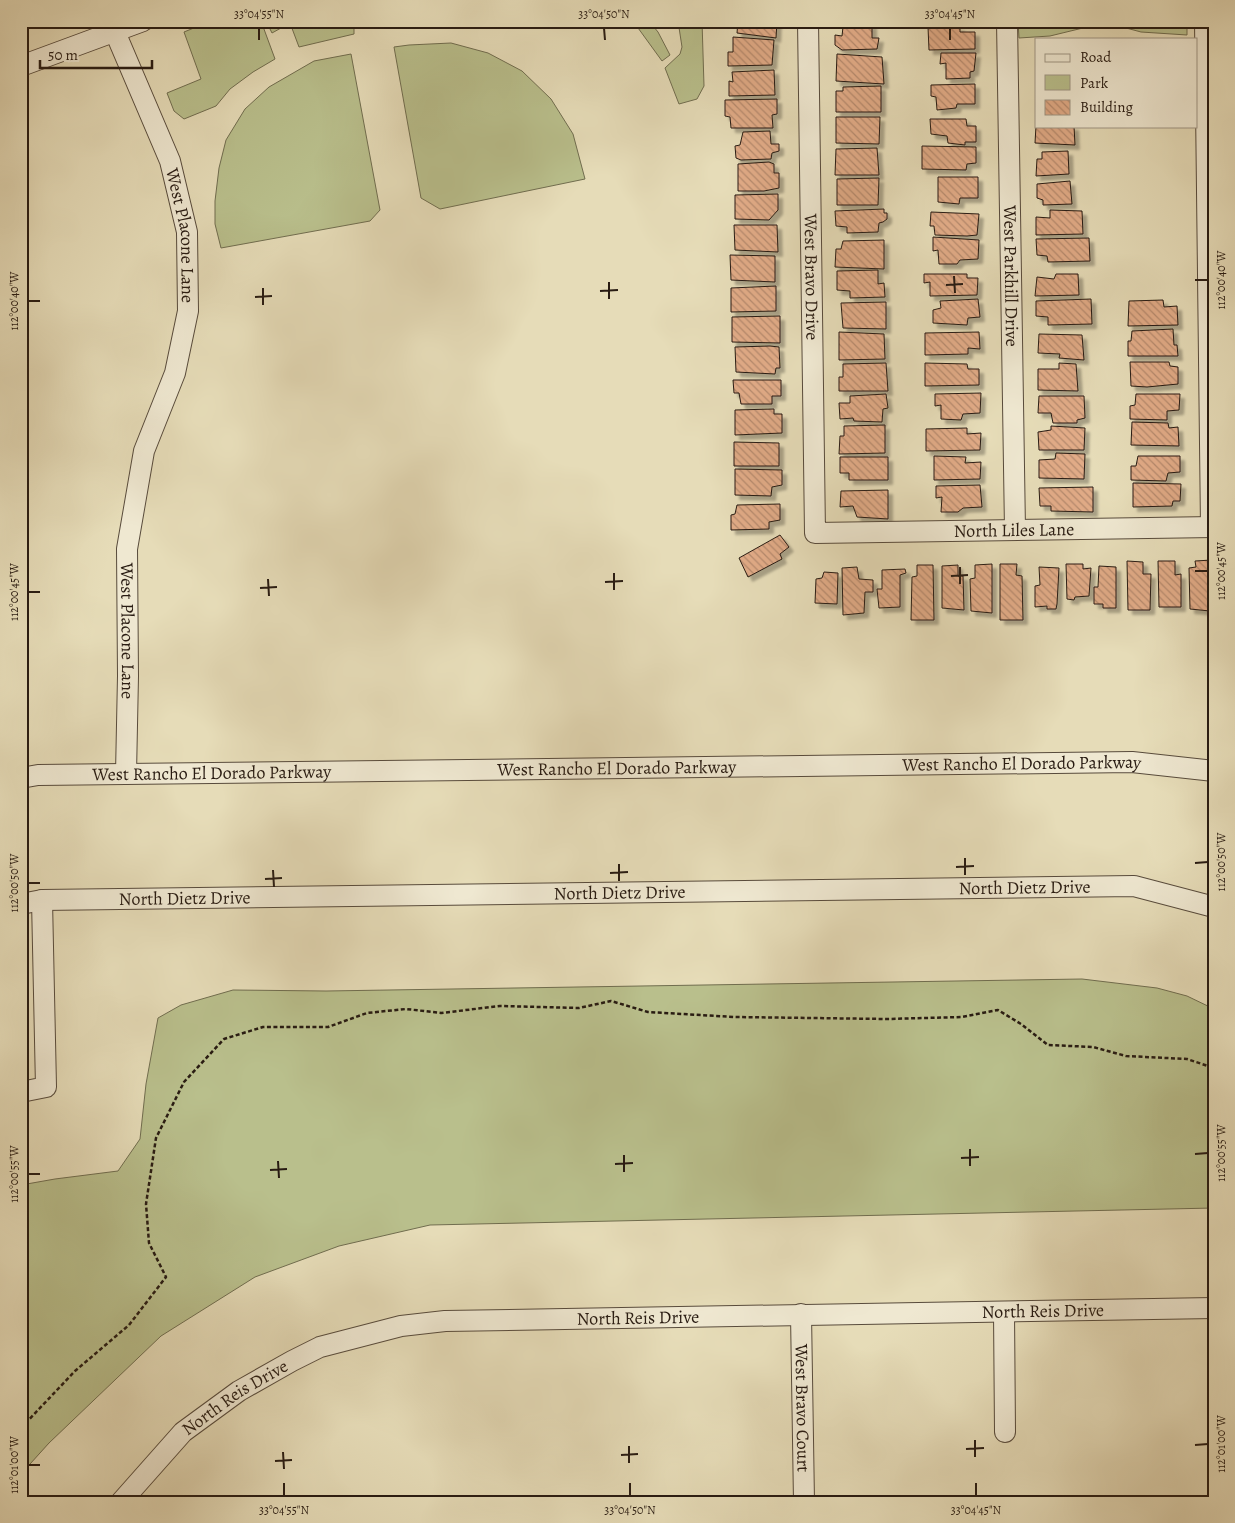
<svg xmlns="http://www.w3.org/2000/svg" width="1235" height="1523" font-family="Alegreya,serif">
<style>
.green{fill:#b9bf8c;stroke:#706d4f}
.building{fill:url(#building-back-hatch);stroke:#281b12;filter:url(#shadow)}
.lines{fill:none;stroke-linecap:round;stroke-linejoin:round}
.minor-casing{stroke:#584b3c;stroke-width:22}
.path{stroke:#281b12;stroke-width:2.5;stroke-dasharray:4 2.5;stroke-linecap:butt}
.minor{stroke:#efe8d1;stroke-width:20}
.ticks{fill:none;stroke:#281b12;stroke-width:2}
.labels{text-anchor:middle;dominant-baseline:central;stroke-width:4.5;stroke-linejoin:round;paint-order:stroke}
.street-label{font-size:18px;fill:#281b12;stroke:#efe8d1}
.neatline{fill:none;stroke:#281b12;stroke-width:2}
.ticks-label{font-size:12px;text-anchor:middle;fill:#281b12}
</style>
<defs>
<pattern id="building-back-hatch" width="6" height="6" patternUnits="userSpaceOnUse" patternTransform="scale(1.25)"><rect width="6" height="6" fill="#e1ab87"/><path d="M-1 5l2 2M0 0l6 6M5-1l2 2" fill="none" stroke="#b68a6d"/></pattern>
<filter id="shadow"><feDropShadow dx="4.5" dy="4.5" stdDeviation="1" flood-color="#0004"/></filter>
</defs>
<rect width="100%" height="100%" fill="#e6dcb8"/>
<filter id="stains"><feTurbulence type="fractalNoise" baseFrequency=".004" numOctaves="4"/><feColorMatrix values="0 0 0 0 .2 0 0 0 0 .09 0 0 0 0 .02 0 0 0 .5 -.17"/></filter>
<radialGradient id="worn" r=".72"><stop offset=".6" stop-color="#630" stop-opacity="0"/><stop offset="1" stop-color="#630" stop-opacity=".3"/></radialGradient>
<g class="green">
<path d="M211 21H231L233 27 246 21H261L275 59 253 72 230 89 216 106 184 119 174 111 167 93 201 79 184 32Z"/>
<path d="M268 21H349L354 27V34L299 47 290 23 272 33 267 23Z"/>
<path d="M633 21H649L658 32 670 55 662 61Z"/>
<path d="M678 21H702L704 86 697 99 679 104 665 68 680 54 682 47Z"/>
<path d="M1018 21H1187V35L1141 32 1115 25 1087 27 1050 36 1019 38Z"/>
<path d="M451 43 488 53 522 71 551 99 573 134 585 179 440 209 421 198 394 47 409 45Z"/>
<path d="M351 54 380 210 370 221 221 248 215 224V201L219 168 226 140 245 109 269 87 314 61Z"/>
<path d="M1082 979 1157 988 1187 996 1214 1009V1208L430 1225 339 1246 255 1277 161 1336 49 1443 21 1474V1185L55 1179 118 1171 140 1139 146 1084 158 1018 181 1005 233 990 326 991Z"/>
</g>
<g class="building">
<path d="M738 21H777L776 38 737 33Z"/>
<path d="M872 24V38H879L877 49 842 50 835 45V35L842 36 843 27Z"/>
<path d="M928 27H960V32H975V49L929 50Z"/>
<path d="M733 37 774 40 772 65 728 66V52H733Z"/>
<path d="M941 53H976L974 71 970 72V78L946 79V63L940 64Z"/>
<path d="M837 54 882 57 884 84 836 81Z"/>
<path d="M774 70 775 95 729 96V81L733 82 732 72Z"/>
<path d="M975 84V104H957L956 108 937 110 936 97 931 96V85Z"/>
<path d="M881 86V112H836V91H843V87Z"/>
<path d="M777 99V114L772 115 773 128H731L730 117 725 116V100Z"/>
<path d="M836 117H880L879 144 836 143Z"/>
<path d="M930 119H966L967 126H976V142H965V145L948 143 947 136 931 134Z"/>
<path d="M1036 126H1074L1075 145 1035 143Z"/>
<path d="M770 131 771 144H779V151L772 153 771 159 741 160 736 158 735 146 740 145 743 132Z"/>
<path d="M922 146 976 147V163L967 164 966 170 922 169Z"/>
<path d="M877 148 879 175H835L836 149Z"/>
<path d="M1068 151 1069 174 1036 176 1037 159H1042V152Z"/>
<path d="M769 162 774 164V173H779V188L764 191H738V164Z"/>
<path d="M938 177H978V198H960L959 204 938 202Z"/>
<path d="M879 178 878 205H837V179Z"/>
<path d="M1070 181 1072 204 1043 205V200L1037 198V184Z"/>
<path d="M778 194V210L769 220 735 219V195Z"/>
<path d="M884 209V213H887V219L883 222 879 223 878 232 847 233V227L836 226 835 211Z"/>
<path d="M1050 210 1082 211 1083 234 1036 235V217L1050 218Z"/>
<path d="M931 212 979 214 977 235 967 236 935 235 934 226H930Z"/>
<path d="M734 225H777L778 252 735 250Z"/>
<path d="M933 237 979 240 978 259 960 260 957 264H939L938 250 933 251Z"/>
<path d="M1089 238 1090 261 1048 262 1047 256 1037 255 1036 239Z"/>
<path d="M884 240V269L835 267 836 249H841L843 241Z"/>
<path d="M730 255 775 256V282L731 280Z"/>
<path d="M878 270V284L884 283 885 297 850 298V291L837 290V271Z"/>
<path d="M924 274H967V278H978L977 295 930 296V282L924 283Z"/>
<path d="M1056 274H1078L1079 295 1035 296 1037 277 1054 279Z"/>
<path d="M776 286V311L731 312V288Z"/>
<path d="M978 299 980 317 968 318 967 325 933 323V310L941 308 940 301Z"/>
<path d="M1091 299 1092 324 1048 325V317L1036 316V301Z"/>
<path d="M1163 300 1164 307 1177 306 1178 325 1128 326 1129 301Z"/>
<path d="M886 302V329L843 328 841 303Z"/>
<path d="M780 316V343L732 342V317Z"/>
<path d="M1173 329 1174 345H1177L1178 356H1128V341H1131L1132 331Z"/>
<path d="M839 332 884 334 885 359 839 360Z"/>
<path d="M979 332 980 349 968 348V354L925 355V333Z"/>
<path d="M1039 334 1082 335 1084 360 1059 358 1060 354 1038 353Z"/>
<path d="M770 346 779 347 780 368H776L775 374 736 372 735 347Z"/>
<path d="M1130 362H1169L1170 366 1178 367V384L1147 387 1131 386Z"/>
<path d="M886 363 888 391H839V377H843V364Z"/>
<path d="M925 363 967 364 968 369H979V385L925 386Z"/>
<path d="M1059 363 1076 364 1078 391 1038 390V369H1059Z"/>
<path d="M733 380H781V396H772V404H741L739 393H734Z"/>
<path d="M981 393 980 413 963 414 961 420 941 419V405L935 406V394Z"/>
<path d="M886 394 888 408 883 409 882 422 854 421 853 418 840 419 839 403H850V396Z"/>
<path d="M1136 394H1180L1179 410 1167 411V420L1130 419V406L1135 405Z"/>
<path d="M1039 396H1084L1085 418 1077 420V423H1053L1051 413H1038Z"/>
<path d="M774 409V414H782V433L735 435V410Z"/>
<path d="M1132 422 1168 423 1169 428 1178 427 1179 446 1131 445Z"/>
<path d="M885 425V453L839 454 840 436H844V426Z"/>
<path d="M1051 426 1085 428 1084 450H1039L1038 432 1051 430Z"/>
<path d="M967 428V434L981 433 980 450 926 451V429Z"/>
<path d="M734 442 779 443V466H734Z"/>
<path d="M1056 453 1085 454 1084 479 1039 478V460L1055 459Z"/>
<path d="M934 456 966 457 965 463 981 462 980 479 934 480Z"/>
<path d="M1138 456H1180V472L1168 473 1166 481 1131 480V466H1136Z"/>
<path d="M840 457H888V480H849V473H840Z"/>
<path d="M735 469 782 470V485L772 487 771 496 735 495Z"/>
<path d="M1133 483 1181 484 1180 501H1173L1172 506 1133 507Z"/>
<path d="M980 485 982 507 963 508 958 512H941L942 497 936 498V486Z"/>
<path d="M1093 487V512L1051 511V506H1040L1039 488Z"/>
<path d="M888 490V519L857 517 853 506 840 507 841 491Z"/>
<path d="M780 504V520L769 522V529L731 530V515L735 514 737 505Z"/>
<path d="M780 535 789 547 780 554 782 559 748 577 739 558Z"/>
<path d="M1212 560 1210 611 1190 609 1189 568 1196 567 1195 561Z"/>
<path d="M1127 561 1143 562V574H1151L1150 610H1128Z"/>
<path d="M1158 561H1175V575L1181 574V607H1159Z"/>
<path d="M992 564V613L971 611 970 579 975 578V565Z"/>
<path d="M1000 564H1017L1016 575 1022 576 1023 620H1000Z"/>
<path d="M1066 564H1083V569L1091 568 1089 596 1075 597 1074 600 1067 599Z"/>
<path d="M917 565H933L934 620H911L912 577 917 576Z"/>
<path d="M958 565V576H963L964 610 942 608V566Z"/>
<path d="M1099 566 1116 567V608H1103V604H1094V587H1098Z"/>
<path d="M857 567 859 579 873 580V592H865L864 613 843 615 842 568Z"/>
<path d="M1039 567 1059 568 1057 604 1056 609H1047V606L1035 607V586L1040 585Z"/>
<path d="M905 569 906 573 900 575V607L879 608 877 589H882V570Z"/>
<path d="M824 572 838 573 837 604 815 603 816 579 822 578Z"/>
</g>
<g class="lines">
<g class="minor-casing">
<g id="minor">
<path id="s1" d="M808 21 815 533 1214 527"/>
<path id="s2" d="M1007 21 1015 530"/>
<path d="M1205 21 1211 528"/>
<path id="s3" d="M115 32 170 161 187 232 188 311 175 373 144 451 127 549 128 676 126 774"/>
<path d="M21 66 143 21"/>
<path id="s4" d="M21 778 38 775 1132 762 1214 771"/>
<path id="s5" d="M21 904 42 900 1134 886 1214 907"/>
<path d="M21 1092 46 1087 42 900"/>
<path d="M1004 1312 1005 1432"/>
<path id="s6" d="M801 1314 804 1502"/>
<path id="s7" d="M121 1502 183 1432 239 1391 292 1361 320 1347 401 1326 445 1321 1214 1308"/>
</g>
</g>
<path class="path" d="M21 1428 75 1371 129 1325 166 1277 149 1243 146 1204 156 1138 184 1082 224 1039 263 1027H328L367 1013 406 1009 441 1013 500 1006 579 1008 611 1001 648 1012 735 1017 887 1019 962 1017 998 1010 1021 1024 1048 1045 1093 1047 1126 1056 1187 1059 1214 1068"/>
<use href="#minor" class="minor"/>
</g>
<path class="ticks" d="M259 28V40M604 28 605 40M950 28V40M954 276 955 293M1195 280H1208M609 282V299M946 285 963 284M263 288V305M600 291 618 290M255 297 272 296M28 301H40M960 567V584M1195 571H1208M614 573V590M951 576 968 575M268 579 269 596M605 582 623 581M260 588 277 587M28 592H40M965 858V875M1195 863 1208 862M619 864V881M956 867 974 866M273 870 274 887M610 873 628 872M265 879 282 878M28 883H40M970 1149V1166M1195 1154 1208 1153M624 1155V1172M961 1158 979 1157M278 1161 279 1178M615 1164 633 1163M270 1170 287 1169M28 1174H40M975 1440V1457M1195 1445 1208 1444M629 1446V1463M966 1449 984 1448M283 1452 284 1469M621 1455 638 1454M275 1461 292 1460M28 1465H40M284 1483V1496M630 1483V1496M976 1483V1496"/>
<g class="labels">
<g class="street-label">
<text stroke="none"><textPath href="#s3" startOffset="216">West Placone Lane</textPath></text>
<text stroke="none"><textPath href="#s2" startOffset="255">West Parkhill Drive</textPath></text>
<text stroke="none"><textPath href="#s1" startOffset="256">West Bravo Drive</textPath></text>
<text stroke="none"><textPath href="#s1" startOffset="711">North Liles Lane</textPath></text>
<text stroke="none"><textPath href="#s3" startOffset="621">West Placone Lane</textPath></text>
<text stroke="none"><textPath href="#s4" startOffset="1001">West Rancho El Dorado Parkway</textPath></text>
<text stroke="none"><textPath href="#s4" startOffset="596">West Rancho El Dorado Parkway</textPath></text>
<text stroke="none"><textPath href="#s4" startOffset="191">West Rancho El Dorado Parkway</textPath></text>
<text stroke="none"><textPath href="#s5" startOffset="1004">North Dietz Drive</textPath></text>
<text stroke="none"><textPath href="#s5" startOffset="599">North Dietz Drive</textPath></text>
<text stroke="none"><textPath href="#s5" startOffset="164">North Dietz Drive</textPath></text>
<text stroke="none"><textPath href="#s7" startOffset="981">North Reis Drive</textPath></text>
<text stroke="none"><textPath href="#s7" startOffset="576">North Reis Drive</textPath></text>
<text stroke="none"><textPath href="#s7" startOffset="156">North Reis Drive</textPath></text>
<text stroke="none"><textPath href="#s6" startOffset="94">West Bravo Court</textPath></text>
</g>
</g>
<rect width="1235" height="1523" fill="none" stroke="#e6dcb8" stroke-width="55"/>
<rect x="1035" y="38" width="162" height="90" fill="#efe8d1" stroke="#9f9685"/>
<rect x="1045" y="54" width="25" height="8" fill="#efe8d1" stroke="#9f9685"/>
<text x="1080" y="62" font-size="15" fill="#281b12">Road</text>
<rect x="1045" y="75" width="25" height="15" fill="#b9bf8c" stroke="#9f9685"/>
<text x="1080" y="88" font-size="15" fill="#281b12">Park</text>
<rect x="1045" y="100" width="25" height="15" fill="url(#building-back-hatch)" stroke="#9f9685"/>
<text x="1080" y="112" font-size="15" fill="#281b12">Building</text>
<path d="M40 60v8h112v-8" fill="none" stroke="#281b12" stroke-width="2.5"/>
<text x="48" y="60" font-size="15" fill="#281b12" stroke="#efe8d1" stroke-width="4" paint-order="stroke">50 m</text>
<rect x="28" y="28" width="1180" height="1468" class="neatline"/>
<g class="ticks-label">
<text x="259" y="18">33°04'55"N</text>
<text x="604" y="18">33°04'50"N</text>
<text x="950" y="18">33°04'45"N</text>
<text transform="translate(1221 280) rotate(-90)" y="4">112°00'40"W</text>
<text transform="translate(14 301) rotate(-90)" y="4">112°00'40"W</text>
<text transform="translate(1221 571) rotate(-90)" y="4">112°00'45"W</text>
<text transform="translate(14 592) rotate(-90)" y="4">112°00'45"W</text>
<text transform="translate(1221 862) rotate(-90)" y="4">112°00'50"W</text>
<text transform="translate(14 883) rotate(-90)" y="4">112°00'50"W</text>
<text transform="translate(1221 1153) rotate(-90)" y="4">112°00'55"W</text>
<text transform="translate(14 1174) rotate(-90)" y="4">112°00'55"W</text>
<text transform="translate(1221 1444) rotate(-90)" y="4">112°01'00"W</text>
<text transform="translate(14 1465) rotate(-90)" y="4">112°01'00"W</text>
<text x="284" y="1514">33°04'55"N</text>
<text x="630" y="1514">33°04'50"N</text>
<text x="976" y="1514">33°04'45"N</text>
</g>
<rect width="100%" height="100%" filter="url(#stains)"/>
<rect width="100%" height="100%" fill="url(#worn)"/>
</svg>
